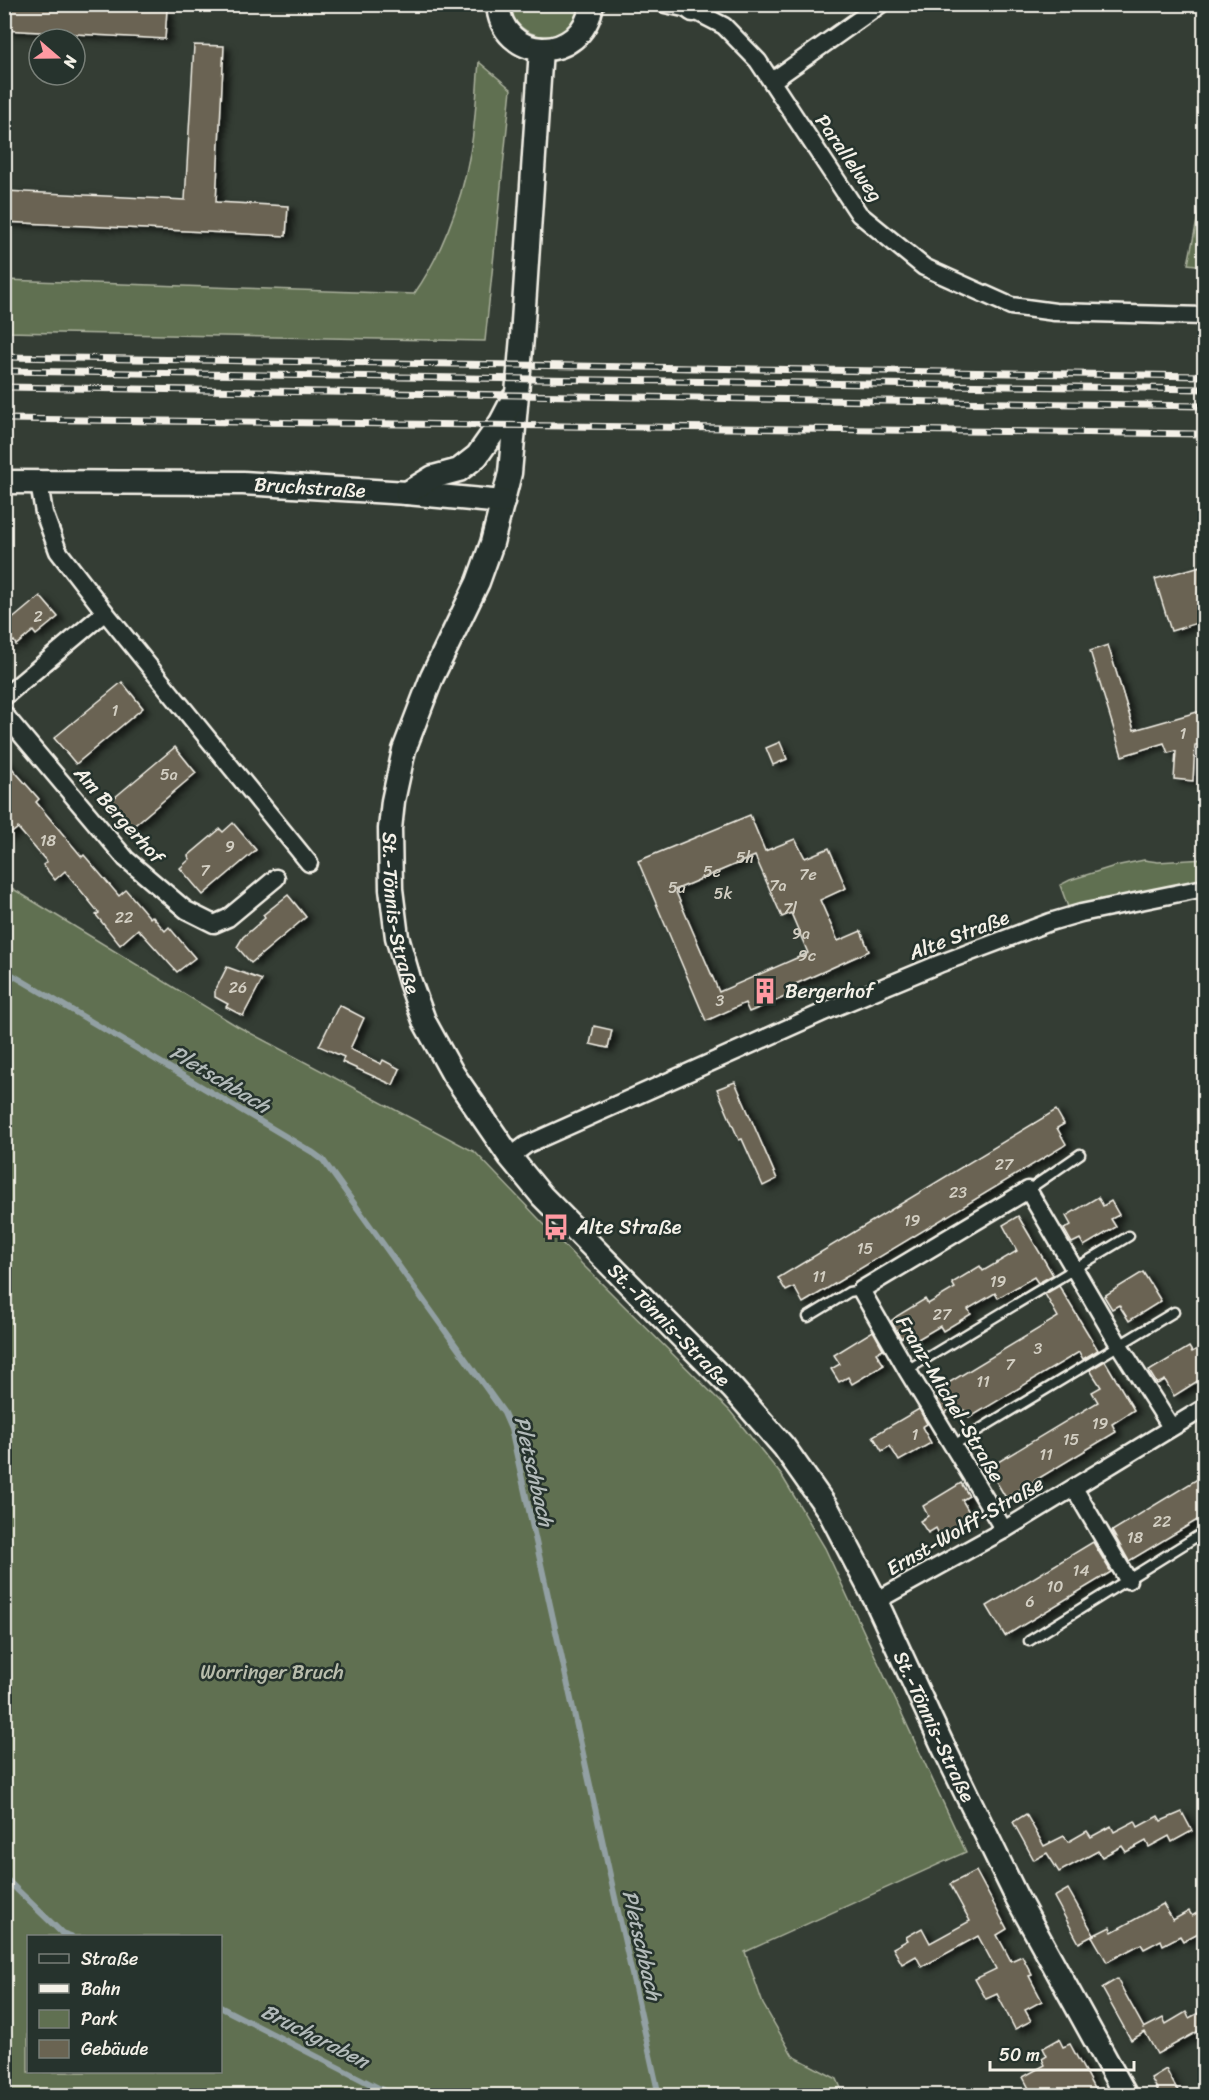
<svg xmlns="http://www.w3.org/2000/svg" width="1209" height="2100" font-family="Sriracha,sans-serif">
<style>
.green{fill:#607051;stroke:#aab09c;stroke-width:1.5;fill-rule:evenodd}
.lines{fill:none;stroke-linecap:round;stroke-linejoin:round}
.stream{stroke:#92a0a3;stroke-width:6}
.building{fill:#6a6452;stroke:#f4f1e8;stroke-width:1.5;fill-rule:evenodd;filter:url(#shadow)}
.service-casing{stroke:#f4f1e8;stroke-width:13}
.minor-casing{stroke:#f4f1e8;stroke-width:21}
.secondary-casing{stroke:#f4f1e8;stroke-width:27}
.service{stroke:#26332d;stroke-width:8}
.minor{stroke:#26332d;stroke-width:16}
.secondary{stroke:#26332d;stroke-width:22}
.rail-casing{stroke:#f4f1e8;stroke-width:7}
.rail{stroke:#26332d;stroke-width:4.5;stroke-dasharray:14;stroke-linecap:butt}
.labels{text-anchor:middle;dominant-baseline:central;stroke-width:5;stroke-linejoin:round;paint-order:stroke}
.number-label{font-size:16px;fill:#d2cec2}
.street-label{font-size:20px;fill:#f4f1e8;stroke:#26332d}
.poi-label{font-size:20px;fill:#f4f1e8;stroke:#26332d;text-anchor:start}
.park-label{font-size:20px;fill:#b9bdac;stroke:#26332d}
.water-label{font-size:21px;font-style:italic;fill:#b3bbba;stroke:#26332d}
</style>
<defs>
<filter id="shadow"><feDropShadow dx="6" dy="3.5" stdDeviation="3" flood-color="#0009"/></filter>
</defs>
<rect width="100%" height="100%" fill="#343d34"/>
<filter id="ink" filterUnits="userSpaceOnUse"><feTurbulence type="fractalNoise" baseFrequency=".0167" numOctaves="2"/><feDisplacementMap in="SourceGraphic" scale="12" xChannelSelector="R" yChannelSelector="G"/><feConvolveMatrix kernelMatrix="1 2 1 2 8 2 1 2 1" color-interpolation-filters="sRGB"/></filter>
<g filter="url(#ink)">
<g class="green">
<path d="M509 5H581C577 13 575 23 567 29 545 46 513 31 509 5Z"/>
<path d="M479 62 511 89 485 341 5 332V280L414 294C440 257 461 204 469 158 476 127 476 94 479 62Z"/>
<path d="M1204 187V266L1188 264Z"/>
<path d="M1204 859V882L1073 909 1068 907 1060 885 1070 880 1115 866 1144 860 1158 862Z"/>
<path d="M5 884 237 1026 475 1152 582 1264 730 1411 782 1476 825 1548 966 1852 745 1952 763 2004 793 2056 837 2079 844 2095H5ZM28 1936H220V2072H28Z"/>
</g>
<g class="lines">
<g class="stream">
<path d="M4 970 312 1152 323 1160 504 1413 511 1429 659 2096"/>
<path d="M4 1877 62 1933 71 1936"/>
<path d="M220 2007 394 2096"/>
</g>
</g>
<g class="building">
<path d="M4 4H81L167 9 165 39 4 30Z"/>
<path d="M194 45 224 46 216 202 288 206 286 236 4 222 5 191 185 200Z"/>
<path d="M1204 565V621L1171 631 1155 579Z"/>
<path d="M40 596 58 617 36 635 33 631 16 645 14 641 4 649V626Z"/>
<path d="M1108 645 1134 730 1204 710V743L1195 745 1193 781 1174 779 1176 751 1168 753 1164 743 1122 756 1090 651Z"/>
<path d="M122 682 143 708 76 764 54 738Z"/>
<path d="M780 742 787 759 773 765 766 748Z"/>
<path d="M175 747 196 773 130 829 108 803Z"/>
<path d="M4 759 39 799 36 802 82 857 84 855 119 896 126 890 150 918 152 916 165 931 169 927 195 958 177 972 138 929 120 945 96 915 99 913 65 871 55 880 43 865 47 862 18 828 4 839Z"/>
<path d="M750 815 765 851 795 839 805 858 829 848 846 888 820 900 838 941 861 931 869 951 789 987 792 994 749 1012 745 1003 706 1021 638 861ZM755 856 782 917 791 913 808 953 719 992 675 890Z"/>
<path d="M233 823 256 850 203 895 180 868 190 859 188 856 220 829 223 832Z"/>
<path d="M288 895 306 917 251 963 237 947 243 937 265 918 263 915Z"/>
<path d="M227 967 262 980 243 1016 226 1007 228 1004 215 997V991Z"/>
<path d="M339 1005 364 1018 350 1049 381 1064 383 1060 400 1069 393 1085 342 1062 344 1057 319 1046Z"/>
<path d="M594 1026 612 1030 608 1048 590 1044Z"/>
<path d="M735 1082 777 1179 763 1186 742 1139 739 1140 717 1089Z"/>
<path d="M1056 1110 1064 1124 1057 1128 1066 1144 1062 1147 808 1300 803 1303 794 1287 786 1291 778 1278Z"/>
<path d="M1098 1197 1103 1206 1111 1201 1119 1215 1111 1219 1116 1227 1084 1246 1080 1239 1072 1243 1064 1229 1071 1225 1066 1216Z"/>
<path d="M1018 1216 1053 1275 1038 1283 1034 1277 998 1298 995 1293 968 1309 971 1314 943 1331 940 1326 913 1342 907 1334 901 1338 891 1321 897 1316 925 1299 928 1304 955 1288 952 1283 980 1266 983 1271 1017 1251 1003 1225Z"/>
<path d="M1143 1272 1161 1301 1129 1321 1119 1305 1112 1309 1104 1296Z"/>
<path d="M1059 1286 1098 1350 1083 1359 1079 1352 969 1418 964 1410 956 1415 952 1408 945 1413 936 1398 944 1394 940 1388 1058 1317 1045 1294Z"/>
<path d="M873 1331 883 1349 876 1353 884 1365 852 1384 848 1377 839 1382 831 1369 840 1364 834 1355Z"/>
<path d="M1189 1347 1192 1352 1199 1348 1204 1357V1377L1174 1396 1165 1380 1157 1384 1149 1371Z"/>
<path d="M1105 1361 1134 1410 1112 1424 1116 1432 1006 1498 988 1468 1098 1402 1092 1392 1101 1387 1090 1370Z"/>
<path d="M919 1409 927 1424 922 1427 931 1443 899 1461 890 1446 882 1451 873 1436Z"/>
<path d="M1204 1475V1516L1129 1561 1112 1531Z"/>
<path d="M961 1483 969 1496 962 1500 972 1517 940 1536 936 1528 928 1533 920 1521 928 1516 923 1506Z"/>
<path d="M1093 1542 1111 1572 1005 1636 987 1606Z"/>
<path d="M1182 1812 1192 1831 1172 1842 1169 1836 1149 1847 1146 1841 1126 1852 1122 1846 1102 1857 1098 1851 1059 1872 1047 1853 1034 1860 1013 1822 1026 1814 1044 1846 1064 1836 1068 1842 1087 1831 1091 1837 1111 1826 1114 1832 1135 1821 1138 1827 1158 1816 1161 1821Z"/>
<path d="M976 1871 1007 1929 997 1935 1011 1961 1022 1956 1032 1975 1029 1976 1042 2001 1025 2010 1031 2021 1015 2029 997 1994 986 1999 975 1979 996 1969 978 1936 922 1967 916 1956 902 1964 893 1948 908 1940 906 1937 922 1928 930 1943 970 1921 950 1884Z"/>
<path d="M1068 1889 1094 1935 1079 1943 1054 1897Z"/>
<path d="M1163 1904 1173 1920 1189 1911 1192 1916 1204 1909V1930L1183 1941 1180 1936 1163 1945 1161 1940 1144 1949 1141 1944 1107 1962 1092 1936 1110 1927 1112 1932Z"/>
<path d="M1117 1979 1144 2028 1163 2018 1166 2024 1186 2012 1189 2018 1204 2010V2028L1157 2054 1145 2032 1131 2040 1102 1988Z"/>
<path d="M1059 2039 1063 2047 1070 2044 1098 2096H1033L1023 2077 1045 2065 1042 2059 1047 2056 1043 2048Z"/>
<path d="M1166 2069 1170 2077 1181 2096H1161L1151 2078Z"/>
</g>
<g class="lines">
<g class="service-casing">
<g id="service">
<path d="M1028 1190 1080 1154"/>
<path d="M808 1317 849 1292 861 1290"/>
<path d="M907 1370 1129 1236"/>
<path d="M952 1446 1174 1312"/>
<path d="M1029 1641 1204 1532"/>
</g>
</g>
<g class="minor-casing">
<g id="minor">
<path d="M665 4 693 10 724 26 758 61 859 214 924 267 1011 306 1055 312 1204 316"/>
<path d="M772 81 881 4"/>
<path d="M39 483 44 513 58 551 105 612 309 863"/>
<path d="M4 697 105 612"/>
<path d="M4 714 126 859 186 910 214 924 228 918 276 878"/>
<path d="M510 1157 526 1145 826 1011 939 964 1050 922 1081 913 1204 888"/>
<path d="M1074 1488 1128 1580"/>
<path d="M1004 1530 907 1370 861 1290 1028 1190 1119 1345 1171 1427"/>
<path d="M876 1601 1004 1530 1204 1408"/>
</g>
</g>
<g class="secondary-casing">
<g id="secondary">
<path d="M498 4C501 62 582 66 592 4"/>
<path d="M685 4 693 10"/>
<path id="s1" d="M541 49 522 337 510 473 492 543 478 582 432 677 404 750 393 801 390 829 391 889 397 937 410 982 425 1023 453 1074 510 1157 542 1196 733 1389 784 1447 829 1511 876 1601 943 1746 1016 1896 1126 2096"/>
<path id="s2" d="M4 482 243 483 407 493 503 502"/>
<path d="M407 493 433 477 459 470 477 456 501 422 513 399"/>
</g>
</g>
<use href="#service" class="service"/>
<use href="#minor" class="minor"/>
<use href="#secondary" class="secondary"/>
<g class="rail-casing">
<g id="rail">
<path d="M4 357 1204 376"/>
<path d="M4 371 1204 389"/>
<path d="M4 387 1204 406"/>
<path d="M4 419 1204 434"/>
</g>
</g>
<use href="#rail" class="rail"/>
</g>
</g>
<defs>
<g id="building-bare" transform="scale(2.07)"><path d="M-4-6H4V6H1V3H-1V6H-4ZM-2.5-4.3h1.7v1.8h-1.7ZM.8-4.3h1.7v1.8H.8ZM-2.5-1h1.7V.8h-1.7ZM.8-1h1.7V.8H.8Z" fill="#ff9aa2" stroke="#26332d" stroke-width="2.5" paint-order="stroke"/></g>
<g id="bus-bare" transform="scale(2.07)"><path d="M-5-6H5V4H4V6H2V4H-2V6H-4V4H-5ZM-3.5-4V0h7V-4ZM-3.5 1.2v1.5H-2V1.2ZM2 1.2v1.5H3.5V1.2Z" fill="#ff9aa2" stroke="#26332d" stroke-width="2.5" paint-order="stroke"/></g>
</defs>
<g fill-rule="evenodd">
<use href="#building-bare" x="765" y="991"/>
<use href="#bus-bare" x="556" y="1227"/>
</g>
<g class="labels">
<g class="number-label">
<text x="38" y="616">2</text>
<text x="115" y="710">1</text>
<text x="1183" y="733">1</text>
<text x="169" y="774">5a</text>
<text x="48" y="840">18</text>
<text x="230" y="846">9</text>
<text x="745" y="857">5h</text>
<text x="205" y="870">7</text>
<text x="712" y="871">5e</text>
<text x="808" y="874">7e</text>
<text x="778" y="885">7a</text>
<text x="677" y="887">5a</text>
<text x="723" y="893">5k</text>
<text x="790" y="908">7l</text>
<text x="124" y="917">22</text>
<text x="801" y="933">9a</text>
<text x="807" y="955">9c</text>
<text x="238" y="987">26</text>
<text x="720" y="1000">3</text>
<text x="1004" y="1164">27</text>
<text x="958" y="1192">23</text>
<text x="912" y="1220">19</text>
<text x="865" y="1248">15</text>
<text x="819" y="1276">11</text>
<text x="998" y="1281">19</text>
<text x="942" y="1314">27</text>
<text x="1038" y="1348">3</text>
<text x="1010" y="1364">7</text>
<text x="983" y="1381">11</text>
<text x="1100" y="1423">19</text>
<text x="915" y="1434">1</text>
<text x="1071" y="1439">15</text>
<text x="1046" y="1454">11</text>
<text x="1162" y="1521">22</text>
<text x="1135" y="1537">18</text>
<text x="1081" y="1570">14</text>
<text x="1055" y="1586">10</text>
<text x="1030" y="1601">6</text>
</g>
<g class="street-label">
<text transform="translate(849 158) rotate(55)">Parallelweg</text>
<text stroke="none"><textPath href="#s2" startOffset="306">Bruchstraße</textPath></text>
<text transform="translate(119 815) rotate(48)">Am Bergerhof</text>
<text stroke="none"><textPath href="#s1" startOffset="888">St.-Tönnis-Straße</textPath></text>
<text transform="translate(959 935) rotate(-21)">Alte Straße</text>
<text stroke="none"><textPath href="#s1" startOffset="1392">St.-Tönnis-Straße</textPath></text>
<text transform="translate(950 1399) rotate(59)">Franz-Michel-Straße</text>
<text transform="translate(965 1526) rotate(-30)">Ernst-Wolff-Straße</text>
<text stroke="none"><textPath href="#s1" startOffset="1878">St.-Tönnis-Straße</textPath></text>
</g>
<g class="poi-label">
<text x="785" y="991">Bergerhof</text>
<text x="576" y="1227">Alte Straße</text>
</g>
<g class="park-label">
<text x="272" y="1672">Worringer Bruch</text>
</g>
<g class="water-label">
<text transform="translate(220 1079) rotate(31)">Pletschbach</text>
<text transform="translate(534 1471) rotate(77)">Pletschbach</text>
<text transform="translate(642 1945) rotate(77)">Pletschbach</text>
<text transform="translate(315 2036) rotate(27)">Bruchgraben</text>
</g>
</g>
<rect width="1209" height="2100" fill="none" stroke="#26332d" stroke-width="24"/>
<rect x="12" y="12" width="1185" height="2076" fill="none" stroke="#f4f1e8" stroke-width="2" filter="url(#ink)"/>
<rect x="27" y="1935" width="195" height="138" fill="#26332d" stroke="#787f78" stroke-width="1.5"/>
<rect x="39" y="1954" width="30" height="9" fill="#26332d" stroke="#787f78" stroke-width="1.5"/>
<text x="81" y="1965" font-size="18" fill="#f4f1e8">Straße</text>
<rect x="39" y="1984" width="30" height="9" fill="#f4f1e8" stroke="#787f78" stroke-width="1.5"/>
<text x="81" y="1995" font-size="18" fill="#f4f1e8">Bahn</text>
<rect x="39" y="2010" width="30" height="18" fill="#607051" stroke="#787f78" stroke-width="1.5"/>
<text x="81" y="2025" font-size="18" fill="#f4f1e8">Park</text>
<rect x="39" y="2040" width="30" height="18" fill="#6a6452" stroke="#787f78" stroke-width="1.5"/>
<text x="81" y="2055" font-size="18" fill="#f4f1e8">Gebäude</text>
<g transform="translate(57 57) rotate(110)"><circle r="28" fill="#26332d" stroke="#787f78" stroke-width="1.5"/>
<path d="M0-4.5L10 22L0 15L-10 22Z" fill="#ff9aa2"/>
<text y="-9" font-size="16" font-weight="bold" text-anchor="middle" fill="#f4f1e8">N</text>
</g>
<path d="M990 2061v9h144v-9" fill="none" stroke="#f4f1e8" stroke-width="3"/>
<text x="999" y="2061" font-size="18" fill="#f4f1e8" stroke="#26332d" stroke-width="4.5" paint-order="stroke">50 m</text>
</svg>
